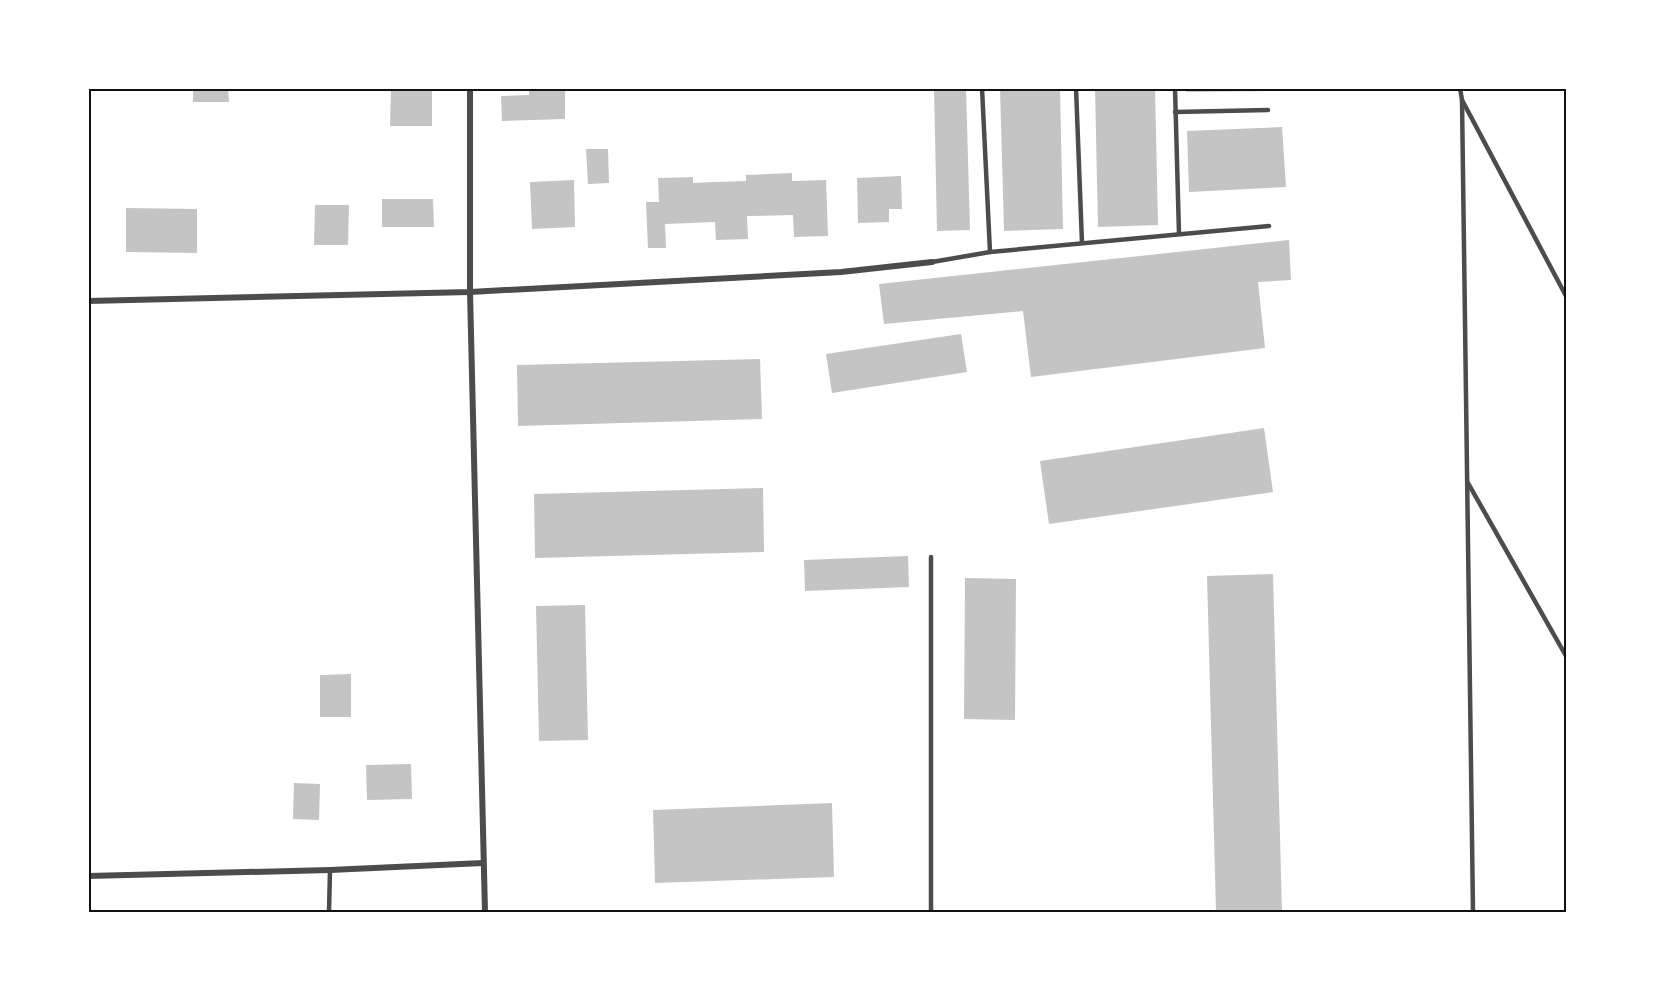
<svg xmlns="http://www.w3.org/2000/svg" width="1655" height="1001" font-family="Commissioner,sans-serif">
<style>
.building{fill:#c4c4c4}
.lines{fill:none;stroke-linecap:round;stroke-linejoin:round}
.service{stroke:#4c4c4c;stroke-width:4.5}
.minor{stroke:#4c4c4c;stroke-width:6}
.neatline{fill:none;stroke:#111;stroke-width:2}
</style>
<rect width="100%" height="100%" fill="#fff"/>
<g class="building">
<path d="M193 88H228L229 102H193Z"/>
<path d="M391 88H432V126H390Z"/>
<path d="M529 88H565V119L502 121 501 96 529 95Z"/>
<path d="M934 88H966L970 230 937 231Z"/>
<path d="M1000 88H1060L1063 229 1004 231Z"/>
<path d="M1095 88H1155L1158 225 1098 227Z"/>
<path d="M1186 88H1280V91L1186 92Z"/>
<path d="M1282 127 1286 187 1189 192 1187 131Z"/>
<path d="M586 149H608L609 183 588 184Z"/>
<path d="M792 173V181L826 180 828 236 794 237 793 215 747 216 748 239 716 240 715 222 665 224 666 248H648L646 202H659L658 178 693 177V183L714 182 746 181V175Z"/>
<path d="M901 176 902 209H889V222L858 223 857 178Z"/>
<path d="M574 180 575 227 532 229 530 182Z"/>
<path d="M382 199H433L434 227H382Z"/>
<path d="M315 205H349L348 245H314Z"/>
<path d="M126 208 197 209V253L126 252Z"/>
<path d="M1289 240 1291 280 1258 282 1265 348 1031 377 1023 311 884 324 879 284Z"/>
<path d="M961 334 967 372 832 393 826 354Z"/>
<path d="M760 359 762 419 518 426 517 365Z"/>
<path d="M1264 428 1273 492 1049 524 1040 461Z"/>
<path d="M763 488 764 552 535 558 534 494Z"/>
<path d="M908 556 909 587 805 591 804 560Z"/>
<path d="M1273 574 1282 912H1216L1207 576Z"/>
<path d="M965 578 1016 579 1015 720 964 719Z"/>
<path d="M585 605 588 740 539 741 536 606Z"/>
<path d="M351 674V717H320V675Z"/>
<path d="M411 764 412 799 367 800 366 765Z"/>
<path d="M294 783 320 784 319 820 293 819Z"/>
<path d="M832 803 834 877 655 883 653 810Z"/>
</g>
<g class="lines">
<g class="service">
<path d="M982 88 990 252"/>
<path d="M1076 88 1082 243"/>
<path d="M1175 88 1179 234"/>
<path d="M1460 88 1462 100 1566 296"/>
<path d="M1462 100 1473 912"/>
<path d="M1175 112 1268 110"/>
<path d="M932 262 990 252 1269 226"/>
<path d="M1468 483 1566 656"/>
<path d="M329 912 330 870"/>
<path d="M931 912V557"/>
</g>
<g class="minor">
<path d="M470 88V292L485 912"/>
<path d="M88 301 470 292 841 272 932 262"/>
<path d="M88 876 330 870 483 863"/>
</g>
</g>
<rect width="1655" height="1001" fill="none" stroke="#ffffff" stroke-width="180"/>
<rect x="90" y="90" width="1475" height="821" class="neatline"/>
</svg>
